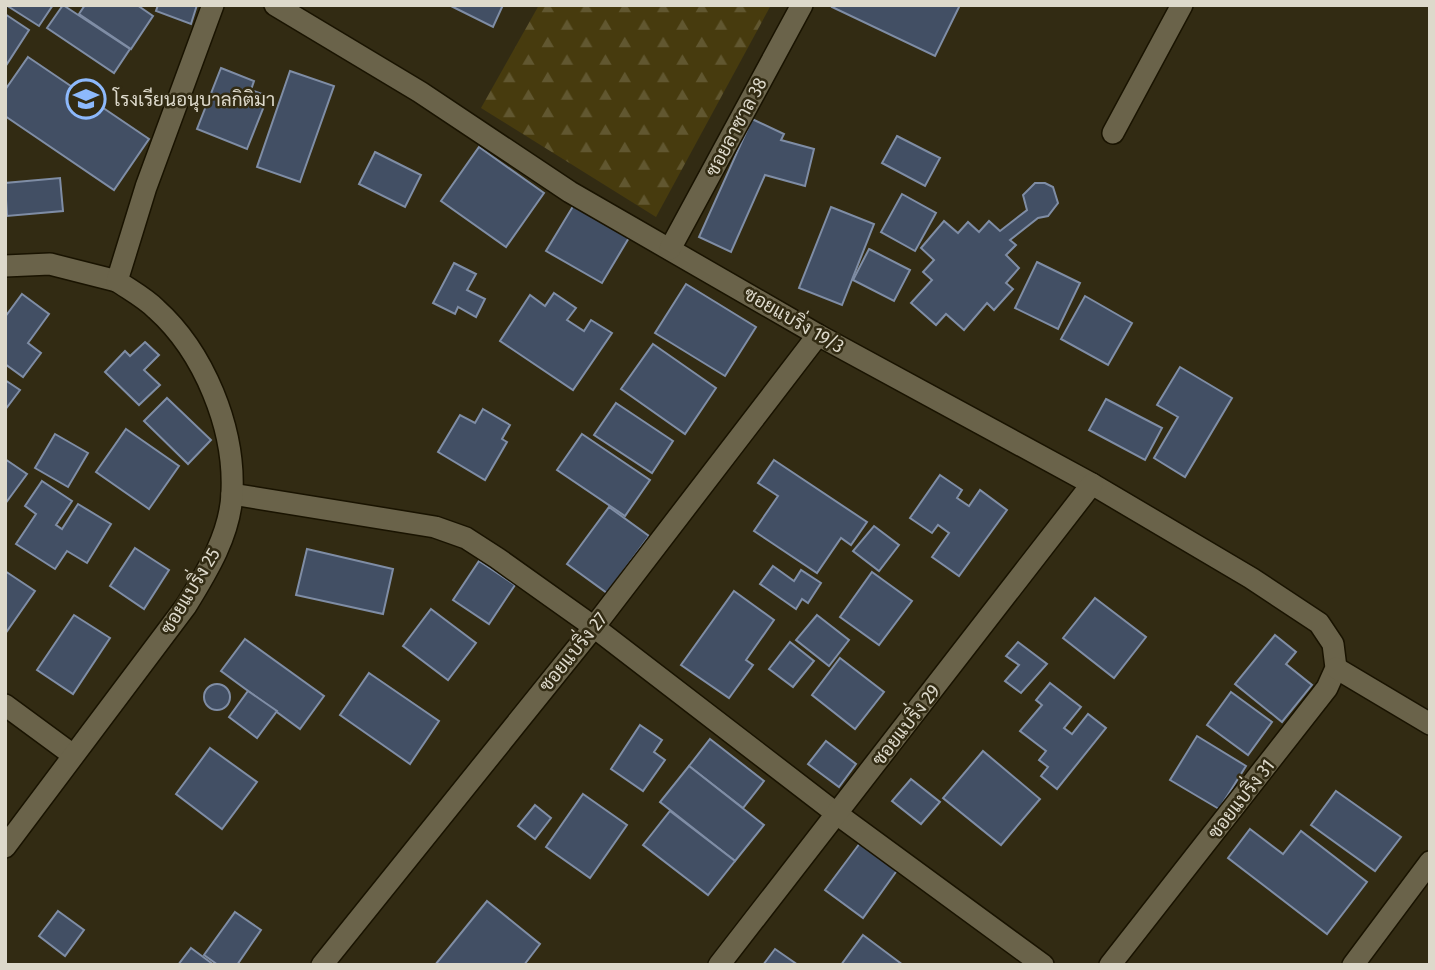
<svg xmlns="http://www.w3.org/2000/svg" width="1435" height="970" font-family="'Fira Sans Condensed',Sarabun,sans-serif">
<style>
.forest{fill:url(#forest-firs)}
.building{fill:#424f64;stroke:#7f8da5;stroke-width:2}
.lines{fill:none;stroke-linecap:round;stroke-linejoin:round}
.minor-casing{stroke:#191300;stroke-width:24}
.minor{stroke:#6a634a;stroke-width:21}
.labels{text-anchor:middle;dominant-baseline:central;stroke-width:5;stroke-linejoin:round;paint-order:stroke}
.poi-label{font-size:19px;fill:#ddd9cb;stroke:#322b13;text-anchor:start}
.street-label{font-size:19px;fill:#ddd9cb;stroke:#322b13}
</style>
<defs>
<pattern id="forest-firs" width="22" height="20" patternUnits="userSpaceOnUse" patternTransform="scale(1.75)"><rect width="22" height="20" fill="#473b0e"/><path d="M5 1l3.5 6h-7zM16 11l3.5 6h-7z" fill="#615730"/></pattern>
</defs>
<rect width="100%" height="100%" fill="#322b13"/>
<path class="forest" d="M539 5H771L656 217 481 108Z"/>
<g class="building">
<path d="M6 5H53L39 26Z"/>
<path d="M63 5 130 49 114 73 47 28Z"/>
<path d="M85 5H137L153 16 131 49 79 14Z"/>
<path d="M158 5H197L191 24 156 11Z"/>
<path d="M449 5H503L493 27Z"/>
<path d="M833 5H960L935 56 832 7Z"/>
<path d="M5 14 29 30 5 67Z"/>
<path d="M28 57 149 139 114 190 5 116V90Z"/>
<path d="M221 68 254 81 251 90 268 96 247 149 197 129Z"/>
<path d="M290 71 334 86 300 182 257 167Z"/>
<path d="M752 119 784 134 781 140 814 149 805 186 765 175 731 252 699 237Z"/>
<path d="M897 136 940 158 925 186 882 163Z"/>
<path d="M479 147 544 193 506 247 441 201Z"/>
<path d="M375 152 421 175 405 207 359 184Z"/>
<path d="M60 178 63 211 7 216 5 183Z"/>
<path d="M1035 183H1045L1053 187 1058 203 1048 216 1038 218 1010 240 1016 245 1006 255 1019 268 1006 283 1013 289 994 310 987 303 964 330 946 314 936 325 911 303 932 280 923 272 934 260 921 248 944 221 958 233 968 222 979 232 989 221 1000 231 1027 210 1023 195Z"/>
<path d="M902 194 936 213 915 251 881 232Z"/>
<path d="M575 203 630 236 602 283 546 251Z"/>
<path d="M831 207 874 224 842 305 799 288Z"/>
<path d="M869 249 910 270 894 301 853 280Z"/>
<path d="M1037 262 1080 283 1058 329 1015 308Z"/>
<path d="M454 263 476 274 467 290 485 299 476 317 458 307 455 314 433 303Z"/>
<path d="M686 284 756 327 725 376 655 333Z"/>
<path d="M554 293 576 308 567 320 584 331 591 320 612 333 573 390 500 341 530 295 545 306Z"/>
<path d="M22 294 49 314 28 343 41 353 23 377 5 364V317Z"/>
<path d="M1085 296 1132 323 1108 365 1061 339Z"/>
<path d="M145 342 159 355 144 370 160 385 139 405 105 372 125 351 130 356Z"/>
<path d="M653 344 716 388 685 434 621 389Z"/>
<path d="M1180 367 1232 398 1185 477 1154 458 1178 417 1157 405Z"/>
<path d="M5 380 20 390 5 410Z"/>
<path d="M167 398 211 440 188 464 144 421Z"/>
<path d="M1106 399 1162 428 1145 460 1089 430Z"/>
<path d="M616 403 673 441 652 473 594 435Z"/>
<path d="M483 409 510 425 502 439 507 442 485 480 438 452 460 415 475 423Z"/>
<path d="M126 429 179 466 149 509 96 472Z"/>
<path d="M55 434 88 453 68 487 35 468Z"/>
<path d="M582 434 650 480 625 516 557 470Z"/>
<path d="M5 459 27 474 5 504Z"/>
<path d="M774 460 867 522 851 545 841 538 817 573 754 531 778 496 758 483Z"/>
<path d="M940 475 962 490 957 498 969 506 980 490 1007 510 959 576 932 557 949 533 938 525 932 533 910 518Z"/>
<path d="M42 481 72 501 56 525 62 529 78 504 111 524 87 563 67 551 55 569 16 544 36 514 25 506Z"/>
<path d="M609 507 649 536 607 593 567 564Z"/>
<path d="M874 526 899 545 879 571 853 551Z"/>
<path d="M135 548 169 570 144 609 110 586Z"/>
<path d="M307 549 393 569 383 614 296 595Z"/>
<path d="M479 561 515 585 489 624 453 600Z"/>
<path d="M773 566 794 581 801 570 821 583 808 603 802 599 796 609 760 584Z"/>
<path d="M5 571 35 591 5 634Z"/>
<path d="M872 572 912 601 879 645 840 617Z"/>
<path d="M734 591 774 620 746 660 753 665 729 698 681 665Z"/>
<path d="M1095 598 1146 637 1114 678 1063 638Z"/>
<path d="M431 609 476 643 448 680 403 646Z"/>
<path d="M74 615 110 638 73 694 37 670Z"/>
<path d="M817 615 849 640 829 666 796 640Z"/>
<path d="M1275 635 1296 652 1286 664 1312 685 1282 722 1235 684Z"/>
<path d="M245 639 324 696 300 729 221 671Z"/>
<path d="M790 642 814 661 793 687 769 669Z"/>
<path d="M1018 642 1047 664 1021 693 1005 681 1019 665 1006 656Z"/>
<path d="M840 658 884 692 855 729 812 695Z"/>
<path d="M369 673 439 721 410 764 340 715Z"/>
<path d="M1050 683 1081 707 1064 728 1072 734 1088 714 1106 728 1057 789 1041 776 1048 767 1039 760 1046 751 1020 731 1042 705 1036 700Z"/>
<circle cx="217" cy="697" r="13"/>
<path d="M248 691 277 711 257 738 229 717Z"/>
<path d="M1231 692 1272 722 1248 755 1207 725Z"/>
<path d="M640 725 662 740 654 752 665 760 643 791 611 769Z"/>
<path d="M1197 736 1246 766 1219 809 1170 780Z"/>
<path d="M710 739 764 781 743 808 689 766Z"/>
<path d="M826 741 856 764 839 787 808 764Z"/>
<path d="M210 748 257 782 222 829 176 794Z"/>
<path d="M983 751 1040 799 1001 845 943 798Z"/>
<path d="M689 766 764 825 735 861 660 802Z"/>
<path d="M911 779 940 802 921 824 892 801Z"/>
<path d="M1336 791 1401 837 1375 871 1311 825Z"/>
<path d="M583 794 627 825 590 878 546 847Z"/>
<path d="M535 805 551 818 535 839 518 826Z"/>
<path d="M670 811 735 861 708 895 643 845Z"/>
<path d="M1250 829 1283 854 1301 831 1367 882 1327 934 1228 858Z"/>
<path d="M860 843 898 869 863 918 825 890Z"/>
<path d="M487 901 540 944 524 965H435Z"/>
<path d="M58 911 84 930 65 956 39 936Z"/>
<path d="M235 912 261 930 237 965H218L204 955Z"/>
<path d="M863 935 903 965H841Z"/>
<path d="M191 948 214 965H178Z"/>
<path d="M775 949 798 965H763Z"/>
</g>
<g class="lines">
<g class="minor-casing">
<g id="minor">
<path d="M275 5 420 92 570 192 818 335 1092 484 1251 578 1319 623 1333 644 1336 668 1327 688 1110 965"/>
<path d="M1113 133 1182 5"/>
<path d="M670 249 802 5"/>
<path d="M5 266 50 264 117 281"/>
<path d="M232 494 435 527 466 538 497 558 594 627 837 814 1043 965"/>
<path d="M1336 668 1430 724"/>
<path d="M5 705 73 755"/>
<path d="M5 847 186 606C207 572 231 533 232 492 235 428 204 352 156 309 145 298 130 290 117 281L146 187 213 5"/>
<path d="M322 965 594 627 818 335"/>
<path d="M719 965 1092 484"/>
<path d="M1353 965 1430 862"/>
</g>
</g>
<use href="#minor" class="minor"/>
</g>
<defs>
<g id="school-ring" transform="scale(2.0125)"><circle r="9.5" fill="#322b13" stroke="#8db9fc" stroke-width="1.5"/><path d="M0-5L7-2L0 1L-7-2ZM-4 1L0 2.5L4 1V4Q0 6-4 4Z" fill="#8db9fc"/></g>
</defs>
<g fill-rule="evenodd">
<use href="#school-ring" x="86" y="99"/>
</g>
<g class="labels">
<g class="poi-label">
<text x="113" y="99">โรงเรียนอนุบาลกิติมา</text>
</g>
<g class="street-label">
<text transform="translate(736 127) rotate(-62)">ซอยลาซาล 38</text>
<text transform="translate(794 320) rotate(30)">ซอยแบริ่ง 19/3</text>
<text transform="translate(190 591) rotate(-59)">ซอยแบริ่ง 25</text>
<text transform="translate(573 652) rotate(-51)">ซอยแบริ่ง 27</text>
<text transform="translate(906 725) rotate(-52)">ซอยแบริ่ง 29</text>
<text transform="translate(1241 799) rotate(-52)">ซอยแบริ่ง 31</text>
</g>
</g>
<rect width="1435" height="970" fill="none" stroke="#ddd9cb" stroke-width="14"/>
</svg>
